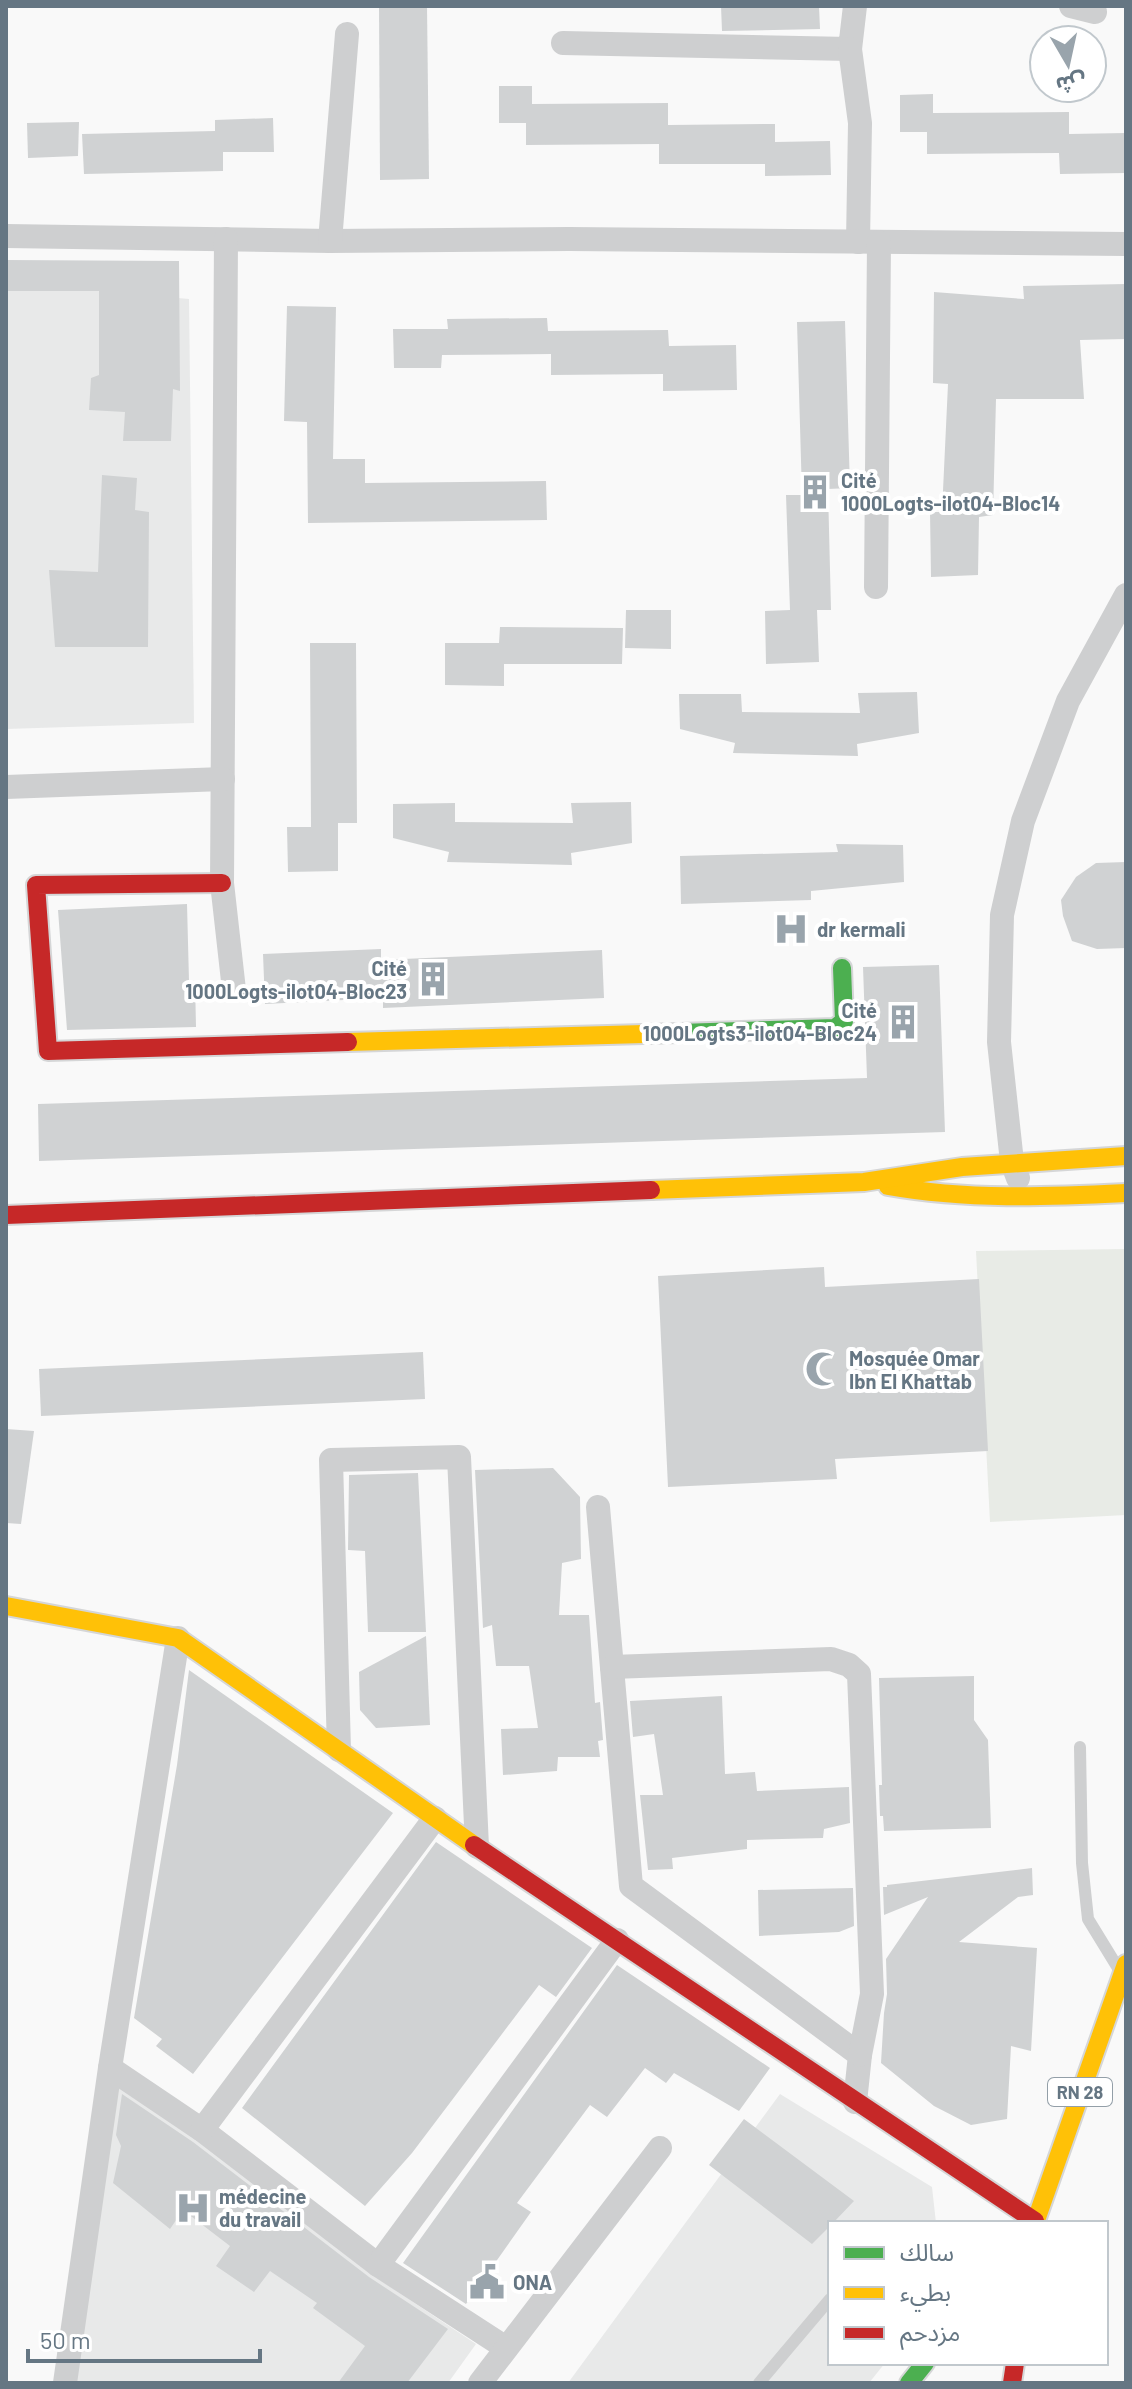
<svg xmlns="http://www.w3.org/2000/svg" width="1132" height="2389" font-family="Barlow,'Noto Sans Arabic',sans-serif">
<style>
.built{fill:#e8e9e9}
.green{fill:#e8ebe6}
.building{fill:#d0d2d3}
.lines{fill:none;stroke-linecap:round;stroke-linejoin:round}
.fast-casing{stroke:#d5d6d7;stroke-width:22}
.slow-casing{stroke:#d5d6d7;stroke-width:22}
.jam-casing{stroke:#d5d6d7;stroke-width:22}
.lane{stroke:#cecfd0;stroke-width:12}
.street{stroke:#cecfd0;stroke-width:24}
.fast{stroke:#4caf50;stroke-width:18}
.slow{stroke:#ffc107;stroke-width:18}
.jam{stroke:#c62828;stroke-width:18}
.labels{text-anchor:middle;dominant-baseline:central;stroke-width:8;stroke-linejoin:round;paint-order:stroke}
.shield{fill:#fff;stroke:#939fa8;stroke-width:2}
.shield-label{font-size:18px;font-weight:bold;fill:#657683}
.poi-label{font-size:20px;font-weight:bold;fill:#657683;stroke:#fff;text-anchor:start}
</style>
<rect width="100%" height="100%" fill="#f9f9f9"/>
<g class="built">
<path d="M6 283 189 299 194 723 6 729Z"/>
<path d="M118 2084 203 2143 371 2274 476 2344 448 2383H75Z"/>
<path d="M780 2094 932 2187 936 2223H830V2363H885L869 2383H568Z"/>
</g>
<path class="green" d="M1126 1249V1515L990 1522 976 1251Z"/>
<g class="building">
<path d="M379 6H427L429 179 380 180Z"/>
<path d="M721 6H819L820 29 722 31Z"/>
<path d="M499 86H532V104L668 103V125L775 124V142L830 141 831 175 765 176V164H659V144L526 145V123H499Z"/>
<path d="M933 94V113L1069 112V134L1126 133V173L1060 174 1059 153 927 154V132H900V95Z"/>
<path d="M273 118 274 152H223V171L84 174 82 134 215 131V120Z"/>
<path d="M79 122 78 156 28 158 27 123Z"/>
<path d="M6 260 179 261 180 391 173 389 171 441H123L125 412 89 410 91 378 99 375V291H6Z"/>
<path d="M1126 284V339L1080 340 1084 399H996L993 515 979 517 978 575 931 577 930 512H942L948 384 933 383 934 292 1024 299 1023 286Z"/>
<path d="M287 306 336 307 333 459H365V483L546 481 547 520 308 523 307 422 284 421Z"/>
<path d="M547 318 548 331 668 330 669 346 736 345 737 390 663 391V374L551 375V354L442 355 441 368H394L393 329H448L447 319Z"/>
<path d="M845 321 850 488 828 489 831 610H817L819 662 766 664 765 611 790 610 786 495H802L797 322Z"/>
<path d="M102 475 137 478 135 510 149 512 148 647H55L49 570 98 572Z"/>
<path d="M626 610H671V649L625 648Z"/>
<path d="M500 627 623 628 622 664H504V686L445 685V643H499Z"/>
<path d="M310 643H356L357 823H338V871L288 872 287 827H311Z"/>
<path d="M917 692 919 733 857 744 858 756 733 753 735 743 680 729 679 694H741L742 712 860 713 858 693Z"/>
<path d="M631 802 632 843 571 853 572 865 447 862 449 852 393 838V804L455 803V822L573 823 571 803Z"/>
<path d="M836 844 903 845 904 882 811 891V900L681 904 680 856 838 852Z"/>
<path d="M1126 862V948L1097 949 1072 941 1063 916 1061 900 1076 877 1096 863Z"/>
<path d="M187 904 189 981H195L196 1027 67 1030 58 910Z"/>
<path d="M381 949V960L602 950 604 998 383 1008V998L265 1004 263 954Z"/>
<path d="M939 965 945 1132 39 1161 38 1104 867 1078 863 967Z"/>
<path d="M824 1267 825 1287 979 1279 988 1451 835 1459 837 1479 668 1487 658 1276Z"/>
<path d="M423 1352 425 1399 41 1416 39 1369Z"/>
<path d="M6 1429 34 1431 21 1524 6 1523Z"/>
<path d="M553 1468 580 1497 581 1559 562 1563 559 1615H589L595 1703 600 1702 603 1740 598 1741 600 1757H558L557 1771 503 1775 501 1729 538 1728 529 1666H496L492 1625 483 1628 475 1470Z"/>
<path d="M418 1473 426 1632H368L365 1551 348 1550 349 1475Z"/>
<path d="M426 1636 430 1725 376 1728 360 1710 359 1672Z"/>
<path d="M189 1670 393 1813 193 2074 156 2046 162 2039 134 2018 177 1765Z"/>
<path d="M974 1676V1720L988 1740 991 1828 884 1831 883 1816H880L879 1785H882L879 1678Z"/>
<path d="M722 1696 725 1774 755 1772 757 1791 849 1787 850 1823 824 1829 823 1838 747 1840V1849L672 1858 673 1869 648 1870 640 1795H663L654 1734 633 1737 630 1701Z"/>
<path d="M436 1842 592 1948 556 1997 539 1985 412 2153 365 2206 242 2108Z"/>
<path d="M1032 1868 1033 1895 1018 1897 959 1942 1037 1948 1031 2051 1011 2046 1007 2119 971 2125 934 2106 881 2063 884 2013 887 1994 886 1959 928 1897 884 1915 883 1887H887V1885Z"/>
<path d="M853 1888 854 1926 839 1932 759 1936 758 1890Z"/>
<path d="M617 1965 770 2068 739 2111 674 2073 666 2083 645 2068 607 2117 590 2105 517 2203 531 2212 466 2304 403 2263Z"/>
<path d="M122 2094 193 2142 369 2277 448 2329 407 2383H338L365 2346 313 2308 317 2303 270 2271 254 2292 216 2266 230 2246 183 2210 170 2229 113 2183 121 2146 116 2135Z"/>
<path d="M744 2119 854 2201 833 2223H830V2226L812 2244 709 2165Z"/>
</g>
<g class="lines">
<g class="fast-casing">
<g id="fast">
<path d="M680 1033 835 1028 844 1021 842 968"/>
<path d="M909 2383 925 2363"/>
</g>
</g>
<g class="slow-casing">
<g id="slow">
<path d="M348 1042 680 1033"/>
<path d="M888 1186C967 1200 1046 1197 1126 1193"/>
<path d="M651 1190 864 1182 962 1167 1126 1156"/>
<path d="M6 1606 178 1638 474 1845"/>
<path d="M1035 2223 1126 1964"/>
</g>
</g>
<g class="jam-casing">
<g id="jam">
<path d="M222 883 36 885 48 1051 348 1042"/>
<path d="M6 1215 651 1190"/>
<path d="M474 1845 1035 2221"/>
<path d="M1012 2383 1015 2363"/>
</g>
</g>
<g class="lane">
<path d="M1080 1747 1082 1863 1088 1919 1118 1968"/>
<path d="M759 2383 830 2299"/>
</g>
<g class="street">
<path d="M1071 6 1095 12"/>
<path d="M563 43 850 49 855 6"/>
<path d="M850 49 860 123 858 242"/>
<path d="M6 236 330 241 569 239 1126 244"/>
<path d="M226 239 222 883 234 990"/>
<path d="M330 241 347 34"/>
<path d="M876 587 879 242"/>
<path d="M6 787 223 779"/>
<path d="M1018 1178 1012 1162 999 1042 1002 915 1023 821 1068 701 1126 595"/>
<path d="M598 1507 631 1886 860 2055 855 2102"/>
<path d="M612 1667 831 1659 849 1665 859 1674 872 1994 860 2055"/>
<path d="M339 1750 331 1460 459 1457 477 1847"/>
<path d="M110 2068 202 2130 378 2265 506 2348"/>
<path d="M202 2130 435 1818"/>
<path d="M378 2265 617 1940"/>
<path d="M65 2383 110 2068 178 1638"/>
<path d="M480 2383 660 2148"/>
</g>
<use href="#fast" class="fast"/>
<use href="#slow" class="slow"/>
<use href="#jam" class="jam"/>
</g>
<defs>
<g id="building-bare" transform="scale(2.76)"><path d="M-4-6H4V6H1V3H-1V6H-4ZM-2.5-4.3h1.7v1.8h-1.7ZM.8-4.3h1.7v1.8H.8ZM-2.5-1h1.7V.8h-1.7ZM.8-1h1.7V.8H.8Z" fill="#99a4ac" stroke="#fff" stroke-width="2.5" paint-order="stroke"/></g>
<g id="hospital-bare" transform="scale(2.76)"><path d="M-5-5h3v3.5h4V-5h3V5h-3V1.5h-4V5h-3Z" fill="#99a4ac" stroke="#fff" stroke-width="2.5" paint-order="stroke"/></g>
<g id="mosque-bare" transform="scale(2.76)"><path d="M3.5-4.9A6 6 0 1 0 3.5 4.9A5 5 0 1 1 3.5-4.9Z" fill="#99a4ac" stroke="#fff" stroke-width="2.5" paint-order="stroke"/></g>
<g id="civic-bare" transform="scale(2.76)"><path d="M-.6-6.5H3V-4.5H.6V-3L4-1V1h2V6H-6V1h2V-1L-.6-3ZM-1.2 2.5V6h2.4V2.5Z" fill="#99a4ac" stroke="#fff" stroke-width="2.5" paint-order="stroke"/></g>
</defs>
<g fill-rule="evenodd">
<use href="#building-bare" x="815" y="492"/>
<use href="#hospital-bare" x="791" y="929"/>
<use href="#building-bare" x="433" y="979"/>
<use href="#building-bare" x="903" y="1022"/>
<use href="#mosque-bare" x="823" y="1369"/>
<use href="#hospital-bare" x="193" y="2208"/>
<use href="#civic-bare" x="487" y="2282"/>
</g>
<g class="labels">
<rect class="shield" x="1048" y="2078" width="64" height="28" rx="6"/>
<g class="shield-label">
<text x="1080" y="2092">RN 28</text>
</g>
<g class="poi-label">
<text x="841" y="480">Cité<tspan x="841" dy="23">1000Logts-ilot04-Bloc14</tspan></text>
<text x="817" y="929">dr kermali</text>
<text x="407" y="968" text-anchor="end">Cité<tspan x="407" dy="23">1000Logts-ilot04-Bloc23</tspan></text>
<text x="877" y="1010" text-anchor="end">Cité<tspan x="877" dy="23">1000Logts3-ilot04-Bloc24</tspan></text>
<text x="849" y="1358">Mosquée Omar<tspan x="849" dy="23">Ibn El Khattab</tspan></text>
<text x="219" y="2196">médecine<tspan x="219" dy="23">du travail</tspan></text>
<text x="513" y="2282">ONA</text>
</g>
</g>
<rect width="1132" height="2389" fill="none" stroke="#657683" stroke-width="16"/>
<rect x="828" y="2221" width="280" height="144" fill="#ffffff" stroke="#c1c8cd" stroke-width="2"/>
<rect x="844" y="2247" width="40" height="12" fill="#4caf50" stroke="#c1c8cd" stroke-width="2"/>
<text x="900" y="2261" font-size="24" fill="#657683">سالك</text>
<rect x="844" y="2287" width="40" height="12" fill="#ffc107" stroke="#c1c8cd" stroke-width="2"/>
<text x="900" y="2301" font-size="24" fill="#657683">بطيء</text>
<rect x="844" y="2327" width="40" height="12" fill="#c62828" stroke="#c1c8cd" stroke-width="2"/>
<text x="900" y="2341" font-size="24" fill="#657683">مزدحم</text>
<g transform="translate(1068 64) rotate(171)"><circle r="38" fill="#ffffff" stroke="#c1c8cd" stroke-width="2"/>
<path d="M0-6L14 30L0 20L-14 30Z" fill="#99a4ac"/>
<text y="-12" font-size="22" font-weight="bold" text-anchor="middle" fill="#657683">ش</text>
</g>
<path d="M28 2349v12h232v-12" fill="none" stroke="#657683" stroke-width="4"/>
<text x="40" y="2349" font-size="24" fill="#657683" stroke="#ffffff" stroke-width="6" paint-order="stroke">50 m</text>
</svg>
